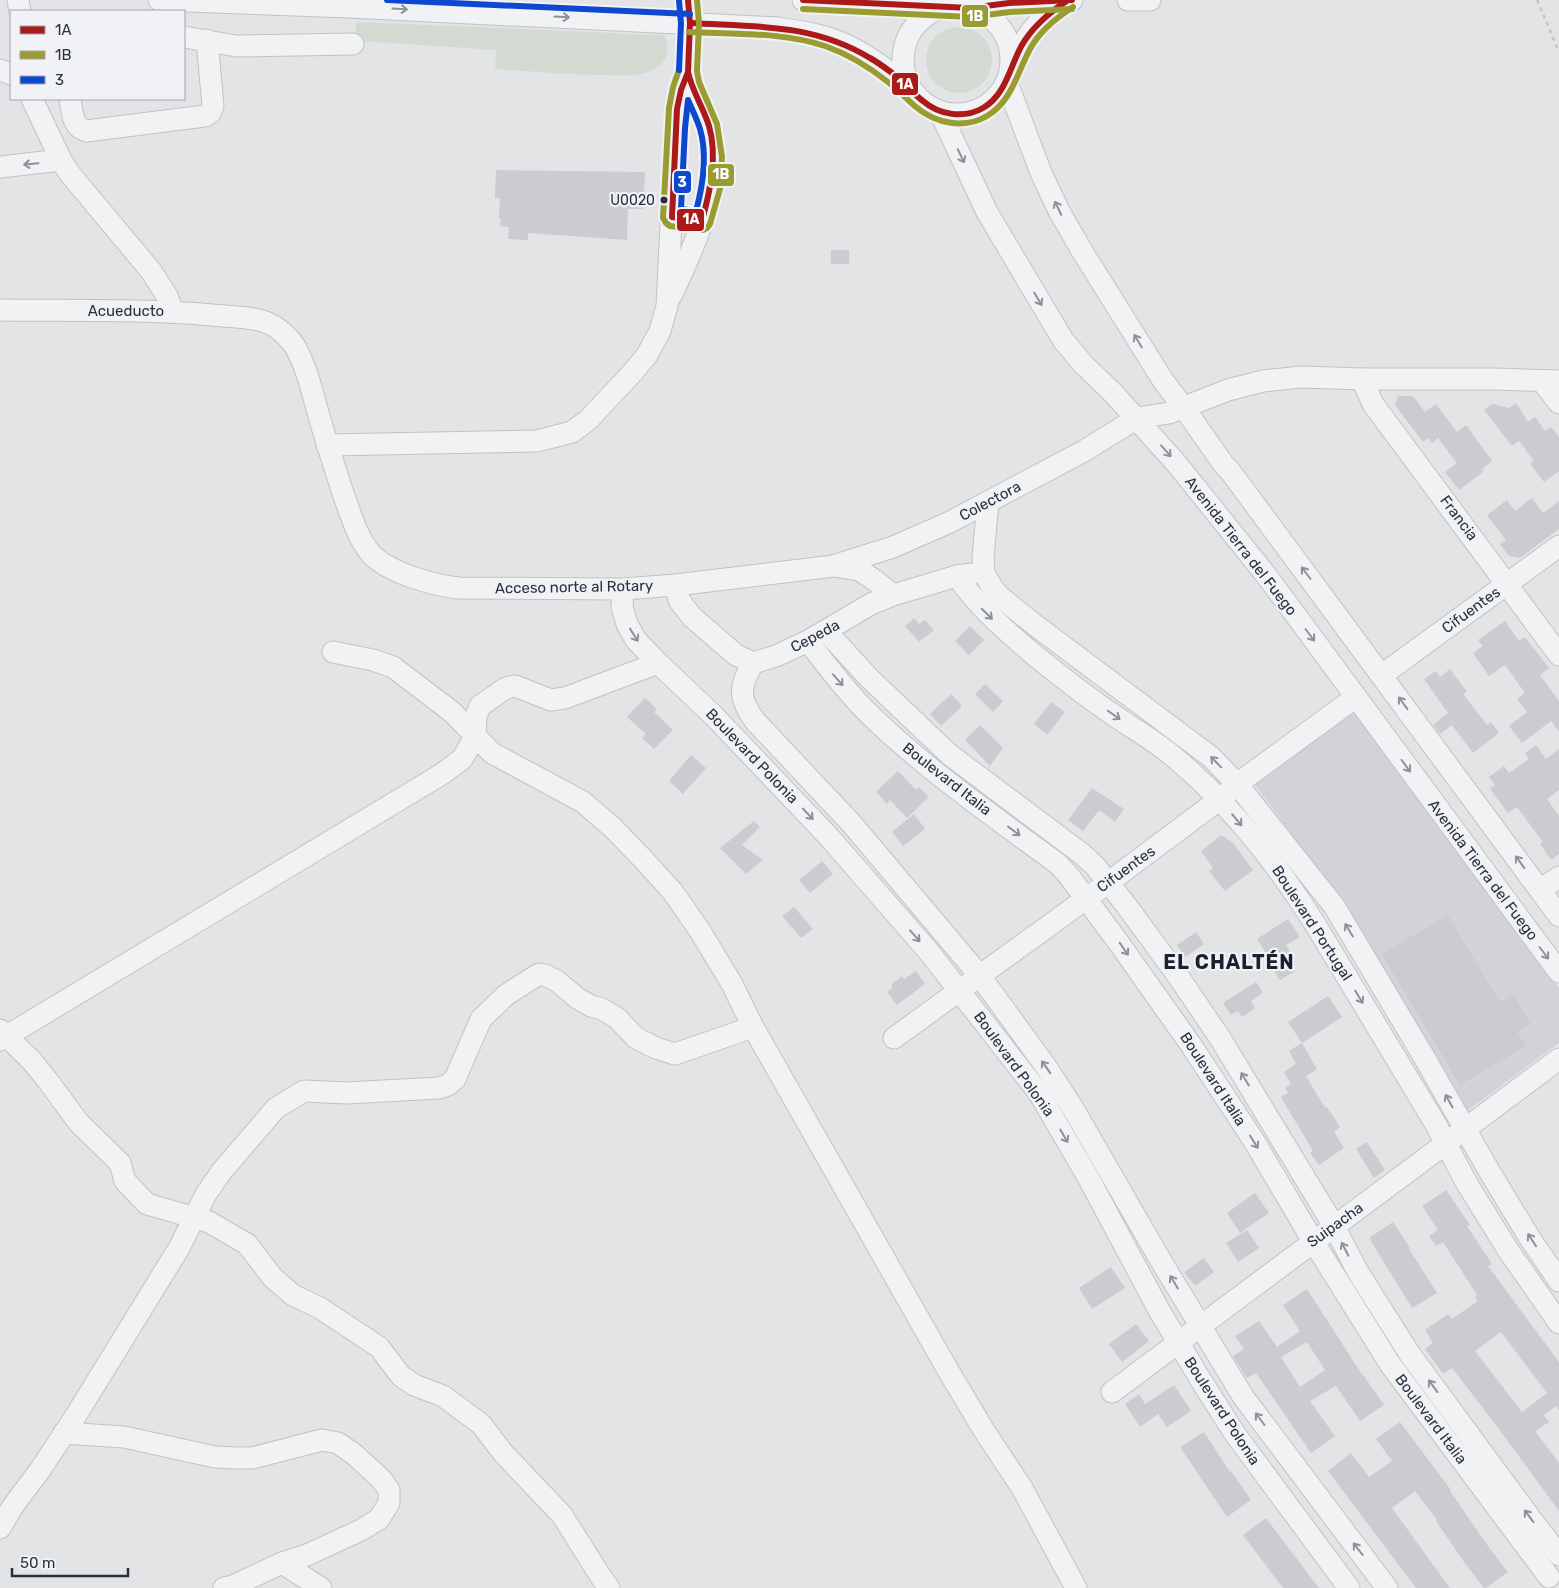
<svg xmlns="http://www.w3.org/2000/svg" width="1559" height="1588" font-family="Rubik,sans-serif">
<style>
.built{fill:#d1d3d9}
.green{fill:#d2dad2}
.building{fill:#cacccf;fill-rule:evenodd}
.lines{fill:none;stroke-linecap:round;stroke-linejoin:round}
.minor-casing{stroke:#c0c2c4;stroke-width:23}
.path{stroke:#c4c5ca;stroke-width:2.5;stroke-dasharray:4 4;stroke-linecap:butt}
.minor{stroke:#f1f2f4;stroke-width:21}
.bus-1-casing{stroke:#f0f2f6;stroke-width:10}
.bus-2-casing{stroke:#f0f2f6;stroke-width:10}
.bus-3-casing{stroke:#f0f2f6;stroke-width:10}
.bus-1{stroke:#ac1919;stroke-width:6}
.bus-2{stroke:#9a9c32;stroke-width:6}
.bus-3{stroke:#0d49d0;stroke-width:6}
.oneway{stroke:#8e919a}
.bus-dot{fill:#2a303f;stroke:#f0f2f6;stroke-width:2}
.labels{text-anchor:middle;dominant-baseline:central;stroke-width:4.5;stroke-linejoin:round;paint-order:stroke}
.bus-label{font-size:14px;fill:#2a303f;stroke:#f0f2f6;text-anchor:end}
.street-label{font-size:15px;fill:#2a303f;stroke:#f0f2f6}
.district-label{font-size:20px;font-weight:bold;letter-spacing:1px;fill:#1c2130;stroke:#f0f2f6}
.line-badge{stroke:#f0f2f6;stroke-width:2}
.badge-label{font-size:14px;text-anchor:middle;font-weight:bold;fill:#fff}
</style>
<rect width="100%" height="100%" fill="#e2e4e6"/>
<path class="built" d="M1356 708 1559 988V1043L1467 1111 1334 892 1255 785Z"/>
<g class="green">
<path d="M357 22 661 35 665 36C673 54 662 69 644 73 631 77 616 75 602 75 566 75 531 71 495 69L496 50 362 41C357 34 354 31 357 22Z"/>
<circle cx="959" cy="60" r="33"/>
</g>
<g class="building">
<path d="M496 170 645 172 643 209H628L627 240 528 233V240L508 239 509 227 500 226 501 219H499L500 198H495Z"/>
<rect x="831" y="250" width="18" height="14"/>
<path d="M1398 396H1413L1425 412 1436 404 1457 432 1466 425 1492 461 1482 469 1484 471 1459 490 1445 472 1457 463 1438 438 1432 443 1428 438 1423 442 1395 405Z"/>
<path d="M1516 403 1528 422 1535 417 1545 431 1551 427 1559 437V471L1544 482 1530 464 1534 461 1519 441 1512 446 1484 410 1492 404 1509 408Z"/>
<path d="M1532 498 1543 513 1559 501V529L1520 558 1509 556 1500 544 1506 540 1487 515 1507 500 1515 511Z"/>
<path d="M914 618 919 624 925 620 934 630 919 642 905 626Z"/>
<path d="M1505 621 1519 641 1525 637 1549 668 1540 675 1559 701V732L1551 721 1522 743 1509 726 1527 712 1517 699 1525 693 1505 665 1489 676 1473 653 1483 646 1478 640Z"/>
<path d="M970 626 984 640 969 655 955 641Z"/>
<path d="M1450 669 1467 692 1463 694 1487 725 1491 722 1499 733 1473 753 1452 725 1440 734 1433 725 1448 713 1424 679 1436 671 1440 677Z"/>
<path d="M985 684 1003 701 993 712 975 694Z"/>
<path d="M951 694 962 706 941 726 930 714Z"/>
<path d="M645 698 657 709 654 712 673 730 654 749 642 738 646 734 627 717Z"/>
<path d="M1051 702 1065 712 1047 735 1034 724Z"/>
<path d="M980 725 1003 748 990 766 965 740Z"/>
<path d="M1536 745 1546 759 1559 749V790L1547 799 1559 816V854L1551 860 1540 844 1543 842 1517 807 1508 813 1490 789 1495 785 1489 777 1504 766 1509 773 1529 759 1525 753Z"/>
<path d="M691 755 706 768 683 794 669 781Z"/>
<path d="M898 771 916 790 919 787 929 797 907 818 890 800 887 804 876 792Z"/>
<path d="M1092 788 1124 809 1115 822 1099 810 1083 831 1068 820Z"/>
<path d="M914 814 925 829 903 846 892 832Z"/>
<path d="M754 821 760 827 742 845 763 860 746 874 720 848Z"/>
<path d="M1221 835 1233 843 1253 870 1225 891 1209 871 1213 868 1201 851Z"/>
<path d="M822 861 833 874 810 893 799 880Z"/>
<path d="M794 907 813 929 801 938 782 916Z"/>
<path d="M1448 915 1500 1002 1513 994 1531 1024 1517 1032 1526 1046 1460 1085 1382 954Z"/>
<path d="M1288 919 1300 937 1286 945 1296 962 1291 966 1294 972 1280 980 1267 959 1269 958 1257 939Z"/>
<path d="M1196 932 1204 944 1185 957 1177 945Z"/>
<path d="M916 971 925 984 897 1005 887 992 893 988 891 985 902 976 904 979Z"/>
<path d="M1256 982 1263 993 1251 1001 1255 1008 1242 1017 1238 1011 1231 1015 1223 1003Z"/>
<path d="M1328 996 1342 1017 1302 1043 1288 1022Z"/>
<path d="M1302 1043 1317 1069 1306 1076 1325 1108 1327 1107 1340 1127 1334 1132 1344 1148 1319 1165 1310 1153 1313 1151 1281 1097 1288 1093 1285 1088 1291 1084 1284 1072 1296 1064 1289 1051Z"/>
<path d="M1367 1142 1385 1170 1374 1178 1356 1149Z"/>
<path d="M1446 1190 1470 1225 1467 1226 1492 1264 1488 1266 1559 1362V1410L1556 1406 1544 1415 1549 1422 1535 1431 1559 1463V1511L1499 1429 1452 1368 1443 1374 1425 1349 1433 1343 1425 1330 1448 1314 1452 1319 1478 1301 1475 1297 1477 1295 1443 1242 1436 1246 1429 1236 1438 1230 1422 1206ZM1501 1332 1547 1393 1522 1412 1475 1351Z"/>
<path d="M1255 1193 1269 1213 1240 1233 1227 1213Z"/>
<path d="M1393 1222 1410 1248 1409 1249 1437 1293 1412 1308 1369 1238Z"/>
<path d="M1247 1230 1259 1248 1238 1262 1226 1243Z"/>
<path d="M1204 1258 1214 1272 1195 1286 1184 1272Z"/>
<path d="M1111 1267 1125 1288 1092 1309 1079 1288Z"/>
<path d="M1307 1289 1363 1376H1364L1384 1405 1360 1421 1336 1386 1310 1401 1335 1436 1311 1453 1256 1373 1247 1378 1233 1356 1244 1349 1235 1336 1259 1321 1277 1347 1300 1331 1283 1305ZM1307 1342 1325 1370 1300 1387 1281 1357Z"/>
<path d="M1136 1324 1149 1341 1122 1362 1109 1344Z"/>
<path d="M1174 1385 1191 1411 1167 1427 1158 1414 1140 1427 1125 1404 1139 1394 1145 1404Z"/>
<path d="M1400 1422 1451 1490 1450 1491 1490 1549 1508 1572 1486 1588H1484L1464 1562 1436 1521 1437 1520 1415 1491 1392 1508 1450 1588H1416L1328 1471 1351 1453 1369 1477 1392 1461 1376 1439Z"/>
<path d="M1204 1432 1230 1472 1231 1471 1251 1500 1227 1517 1180 1447Z"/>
<path d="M1266 1518 1306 1571 1319 1588H1283L1243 1535Z"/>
</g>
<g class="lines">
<g class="minor-casing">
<g id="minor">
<path d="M18 0 20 11"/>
<path d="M159 0 349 7 778 28C791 30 804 32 817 35 853 43 887 68 914 93"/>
<path d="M803 0 943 7"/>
<path d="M1128 0H1150"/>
<circle cx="957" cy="60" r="54"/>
<path d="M971 8 1009 3 1072 0"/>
<path d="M184 37 236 46 353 44"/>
<path d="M1012 68C1015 61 1018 53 1022 46 1031 27 1050 11 1068 0"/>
<path d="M0 70 11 74"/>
<path d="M1008 78 1009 88 1041 173 1059 211 1082 251 1164 382 1184 408 1224 465 1230 471 1559 916"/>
<path d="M32 99 61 160 70 174 151 271 167 296 173 312"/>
<path d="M70 99C73 113 71 125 86 131L205 116 210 113 213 106 207 40"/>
<path d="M940 112 987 212 1063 340 1083 364 1113 393 1176 463 1266 575 1559 972"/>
<path d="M0 167 61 160"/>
<path d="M671 296C694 248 724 183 710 129 704 110 690 93 688 72 686 63 688 52 689 42 689 28 689 14 688 0"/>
<path d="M0 310C71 311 142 309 212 315 230 317 251 316 268 323 277 327 288 336 294 345 306 364 313 395 319 416 327 444 336 472 345 499 352 518 358 539 371 554 389 573 433 585 458 588L623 589 676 585 834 566 859 570 873 579 893 595"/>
<path d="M1362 379 1373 404 1559 655"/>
<path d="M1542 381 1559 403"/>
<path d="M327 445 537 441 572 432 588 420 633 372 647 355 660 331 667 306 676 119C679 103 680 87 688 72"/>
<path d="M988 502 983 557 984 573 992 587 999 596 1035 625 1211 757 1237 784 1334 906 1424 1057 1488 1169 1529 1237 1559 1281"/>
<path d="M836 565 893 547 948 523 1084 451 1137 418 1169 413 1228 390 1263 381 1301 377 1362 379H1493L1559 381"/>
<path d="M957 576C979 608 1004 629 1033 654 1059 675 1084 695 1112 714 1132 728 1155 741 1174 757 1230 804 1276 862 1315 924L1435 1123 1466 1182 1508 1250 1559 1323"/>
<path d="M676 585 679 600 692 617 736 655 753 663 776 656 808 641 871 604 893 595 957 576 971 574"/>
<path d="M623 589 622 607 627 624 636 640 658 663 714 716 829 837 929 952 1039 1093 1089 1179 1160 1312 1202 1382 1235 1434 1349 1588"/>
<path d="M827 632 869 678 950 755 1082 854 1095 866 1126 905 1178 976 1220 1038 1334 1226 1358 1272 1409 1353 1534 1523 1559 1555"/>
<path d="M808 641C826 665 844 688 864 709 922 767 993 816 1058 864L1069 876 1116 939 1191 1045 1254 1141 1313 1241 1390 1364 1549 1577"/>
<path d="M333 652 373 660 393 667 452 712 492 753 583 802 613 828 642 858 673 892 700 931 732 984 753 1027 949 1372 983 1429 1022 1488 1076 1588"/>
<path d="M753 663C739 688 738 697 755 721L851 823 980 976 1047 1068 1074 1110 1161 1261 1244 1398 1387 1588"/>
<path d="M1382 675 1559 546"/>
<path d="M1540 890 1559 877"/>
<path d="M0 1030 32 1061 48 1081 79 1123 120 1163 125 1181 147 1204 209 1222 247 1244 273 1278 293 1295 320 1308 379 1347 401 1376 414 1385 443 1396 481 1424 503 1453 562 1515 601 1577 609 1588"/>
<path d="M894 1038 1109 882 1220 799 1237 784 1356 697"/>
<path d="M0 1040 442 774 462 759 475 737 476 716 480 706 506 688 515 686 551 700 565 698 658 663"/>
<path d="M1112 1392 1559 1059"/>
<path d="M64 1433 124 1437 215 1457 234 1458H252L322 1440 338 1443 355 1455 381 1479 389 1490V1503L379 1519 361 1530 307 1555 282 1563 233 1586 224 1588"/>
<path d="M0 1528 13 1506 40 1470 75 1417 179 1248 206 1194 222 1171 276 1108 304 1091 346 1093 439 1088 448 1085 455 1079 481 1019 506 995 539 974 545 975 557 981 577 998 591 1006 602 1009 617 1018 636 1038 656 1048 675 1054 753 1027"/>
<path d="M282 1563 321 1588"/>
</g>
</g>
<path class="path" d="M1537 0 1559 52"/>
<use href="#minor" class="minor"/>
<g class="bus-1-casing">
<g id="bus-1">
<path d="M688 0 690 23 688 72"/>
<path d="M803 0 970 8 1009 3 1072 0"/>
<path d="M690 23C755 27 812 23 870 58 881 64 891 72 901 80 908 87 915 95 923 101 939 115 964 119 983 108 1006 95 1010 66 1022 45 1033 26 1050 12 1068 0"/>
<path d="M688 72C692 91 703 107 709 126 718 157 710 191 702 221L672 217 677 109 681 90Z"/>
</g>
</g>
<g class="bus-2-casing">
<g id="bus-2">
<path d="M803 9 970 17 1010 12 1072 9"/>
<path d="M689 32C734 34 782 32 825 46 848 54 869 67 888 82 898 89 906 99 916 107 936 124 965 129 987 116 1012 101 1017 73 1030 49 1039 32 1056 18 1073 7"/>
<path d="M679 70 673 87 669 108 663 218 666 223 670 226 703 230 707 228 710 224 720 189 722 157 717 124 699 82 697 71 699 23 697 0"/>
</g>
</g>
<g class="bus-3-casing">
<g id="bus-3">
<path d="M387 0 690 14"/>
<path d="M679 1 681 23 679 70"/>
<path d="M688 100C692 109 697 119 700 129 708 156 703 185 696 211L681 209 685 128Z"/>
</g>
</g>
<use href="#bus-1" class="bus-1"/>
<use href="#bus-2" class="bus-2"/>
<use href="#bus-3" class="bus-3"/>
</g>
<defs><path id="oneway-shaft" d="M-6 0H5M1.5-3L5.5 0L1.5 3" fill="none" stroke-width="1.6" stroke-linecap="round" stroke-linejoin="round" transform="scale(1.25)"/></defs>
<g class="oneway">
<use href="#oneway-shaft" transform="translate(400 9) rotate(3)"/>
<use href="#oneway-shaft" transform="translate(562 17) rotate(3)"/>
<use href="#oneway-shaft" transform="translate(961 156) rotate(65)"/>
<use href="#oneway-shaft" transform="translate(31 164) rotate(175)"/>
<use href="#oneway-shaft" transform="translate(1058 208) rotate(-116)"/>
<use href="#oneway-shaft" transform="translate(1038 299) rotate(59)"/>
<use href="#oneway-shaft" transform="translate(1138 341) rotate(-121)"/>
<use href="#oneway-shaft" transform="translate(1166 451) rotate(49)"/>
<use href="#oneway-shaft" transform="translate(1306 573) rotate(-127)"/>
<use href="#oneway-shaft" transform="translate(987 614) rotate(44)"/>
<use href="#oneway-shaft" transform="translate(634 635) rotate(58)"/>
<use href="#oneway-shaft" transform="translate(1310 635) rotate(53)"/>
<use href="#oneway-shaft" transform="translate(838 680) rotate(48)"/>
<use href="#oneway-shaft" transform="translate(1403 703) rotate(-126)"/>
<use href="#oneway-shaft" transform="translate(1114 715) rotate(35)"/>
<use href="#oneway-shaft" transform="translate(1216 762) rotate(-134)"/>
<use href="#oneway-shaft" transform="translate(1406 766) rotate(54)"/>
<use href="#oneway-shaft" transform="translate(808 814) rotate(47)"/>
<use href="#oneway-shaft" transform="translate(1237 820) rotate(50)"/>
<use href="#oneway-shaft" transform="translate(1014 831) rotate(37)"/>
<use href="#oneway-shaft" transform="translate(1520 862) rotate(-126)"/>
<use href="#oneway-shaft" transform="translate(1349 930) rotate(-121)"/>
<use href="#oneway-shaft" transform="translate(915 936) rotate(49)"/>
<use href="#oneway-shaft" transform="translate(1124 949) rotate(55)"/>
<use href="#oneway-shaft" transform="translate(1544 953) rotate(53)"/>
<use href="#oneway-shaft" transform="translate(1359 997) rotate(59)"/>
<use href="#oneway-shaft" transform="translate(1046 1067) rotate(-125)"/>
<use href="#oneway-shaft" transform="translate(1245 1079) rotate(-121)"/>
<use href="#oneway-shaft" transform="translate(1449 1101) rotate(-119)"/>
<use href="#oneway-shaft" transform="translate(1064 1136) rotate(60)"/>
<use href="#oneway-shaft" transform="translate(1254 1142) rotate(58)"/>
<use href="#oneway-shaft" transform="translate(1532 1240) rotate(-123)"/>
<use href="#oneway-shaft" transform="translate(1345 1249) rotate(-117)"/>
<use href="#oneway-shaft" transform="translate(1174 1282) rotate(-121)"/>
<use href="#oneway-shaft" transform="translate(1433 1386) rotate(-126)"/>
<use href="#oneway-shaft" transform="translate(1260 1419) rotate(-127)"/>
<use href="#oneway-shaft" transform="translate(1529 1516) rotate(-126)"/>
<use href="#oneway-shaft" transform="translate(1358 1549) rotate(-128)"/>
</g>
<circle class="bus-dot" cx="664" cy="200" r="4.5"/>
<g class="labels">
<g class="bus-label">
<text x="655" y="200">U0020</text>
</g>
<g class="street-label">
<text x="126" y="311">Acueducto</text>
<text transform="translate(990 501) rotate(-28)">Colectora</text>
<text transform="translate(1459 518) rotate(53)">Francia</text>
<text transform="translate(1241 546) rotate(52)">Avenida Tierra del Fuego</text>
<text transform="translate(574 587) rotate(-1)">Acceso norte al Rotary</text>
<text transform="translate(1471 610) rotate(-36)">Cifuentes</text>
<text transform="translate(815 636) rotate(-28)">Cepeda</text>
<text transform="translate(752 756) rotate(46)">Boulevard Polonia</text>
<text transform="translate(947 779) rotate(38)">Boulevard Italia</text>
<text transform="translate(1126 869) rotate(-36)">Cifuentes</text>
<text transform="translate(1483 870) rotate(53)">Avenida Tierra del Fuego</text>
<text transform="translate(1312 923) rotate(57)">Boulevard Portugal</text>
<text transform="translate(1014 1064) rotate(54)">Boulevard Polonia</text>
<text transform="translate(1213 1079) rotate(57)">Boulevard Italia</text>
<text transform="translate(1335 1225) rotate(-36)">Suipacha</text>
<text transform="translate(1222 1411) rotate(57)">Boulevard Polonia</text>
<text transform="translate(1431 1419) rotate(53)">Boulevard Italia</text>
</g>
<g class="district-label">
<text x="1229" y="962">EL CHALTÉN</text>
</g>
</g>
<g class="line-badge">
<rect x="961" y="4" width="28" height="24" rx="5" fill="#9a9c32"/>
<rect x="891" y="72" width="28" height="24" rx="5" fill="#ac1919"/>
<rect x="707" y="163" width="28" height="24" rx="5" fill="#9a9c32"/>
<rect x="673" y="170" width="19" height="24" rx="5" fill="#0d49d0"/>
<rect x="676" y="208" width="29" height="24" rx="5" fill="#ac1919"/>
</g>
<g class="badge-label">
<text x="975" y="21">1B</text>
<text x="905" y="89">1A</text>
<text x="721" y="179">1B</text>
<text x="682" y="187">3</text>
<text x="691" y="224">1A</text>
</g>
<rect x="10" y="10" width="175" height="90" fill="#f0f2f6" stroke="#a1a4ad"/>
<rect x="20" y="26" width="25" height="8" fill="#ac1919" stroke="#a1a4ad"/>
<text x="55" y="35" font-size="15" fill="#2a303f">1A</text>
<rect x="20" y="51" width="25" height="8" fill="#9a9c32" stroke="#a1a4ad"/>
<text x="55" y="60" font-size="15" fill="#2a303f">1B</text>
<rect x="20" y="76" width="25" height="8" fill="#0d49d0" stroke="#a1a4ad"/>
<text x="55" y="85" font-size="15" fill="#2a303f">3</text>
<path d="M12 1568v8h116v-8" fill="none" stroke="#2a303f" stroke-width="2.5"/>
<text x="20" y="1568" font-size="15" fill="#2a303f" stroke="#f0f2f6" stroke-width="4" paint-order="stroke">50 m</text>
</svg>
